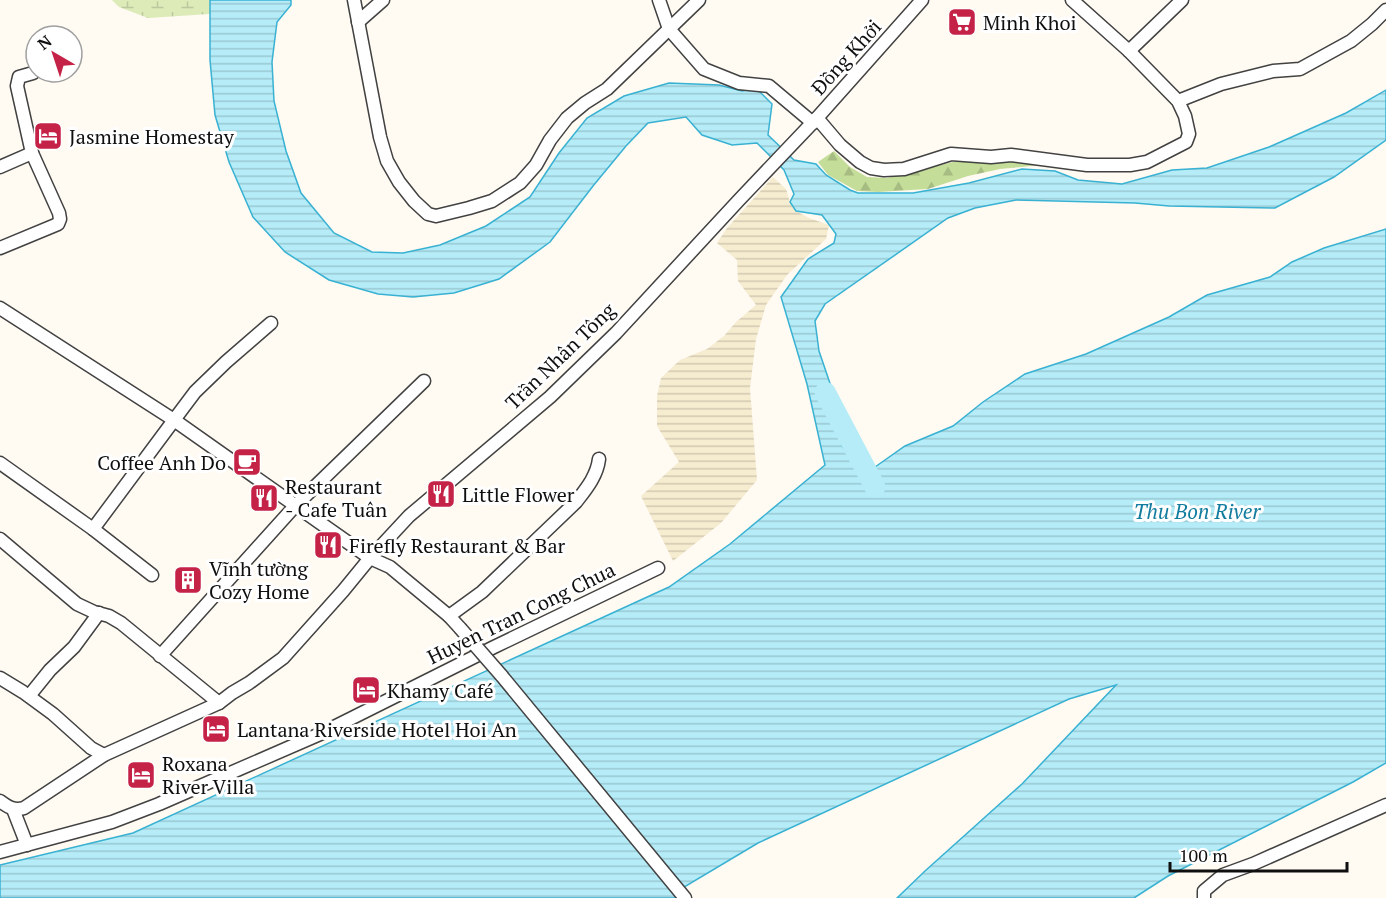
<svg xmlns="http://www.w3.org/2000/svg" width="1386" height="898" font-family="'PT Serif',serif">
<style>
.farmland{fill:url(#farmland-rules)}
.forest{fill:url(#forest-firs)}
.wetland{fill:url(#wetland-marsh)}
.water{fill:url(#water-rules);stroke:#39b1d2;stroke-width:1.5}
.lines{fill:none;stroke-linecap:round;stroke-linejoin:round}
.river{stroke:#b5ecf8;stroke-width:21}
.minor-casing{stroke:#424242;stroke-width:15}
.minor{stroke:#fff;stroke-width:12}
.minor-bridge-casing{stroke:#424242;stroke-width:15;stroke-linecap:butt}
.minor-bridge{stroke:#fff;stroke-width:12}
.labels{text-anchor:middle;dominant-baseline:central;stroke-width:6;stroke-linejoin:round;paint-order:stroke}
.poi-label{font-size:20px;fill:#0f0f0f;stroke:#fff;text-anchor:start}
.street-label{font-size:20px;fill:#0f0f0f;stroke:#fff}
.water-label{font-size:21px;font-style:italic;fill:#137c9f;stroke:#fff}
</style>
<defs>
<pattern id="farmland-rules" width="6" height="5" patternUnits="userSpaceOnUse" patternTransform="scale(1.5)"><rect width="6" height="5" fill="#f6ecd0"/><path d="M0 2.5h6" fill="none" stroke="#d2c9b1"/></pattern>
<pattern id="forest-firs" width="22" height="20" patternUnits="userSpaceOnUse" patternTransform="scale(1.5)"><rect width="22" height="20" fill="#c4dd98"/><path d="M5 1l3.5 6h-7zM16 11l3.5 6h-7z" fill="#a7bc82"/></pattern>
<pattern id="wetland-marsh" width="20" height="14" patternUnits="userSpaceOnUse" patternTransform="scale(1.5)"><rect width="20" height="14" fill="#ddebb9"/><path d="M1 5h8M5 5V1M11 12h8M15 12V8" fill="none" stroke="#bcc89e"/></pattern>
<pattern id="water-rules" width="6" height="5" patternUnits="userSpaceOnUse" patternTransform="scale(1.5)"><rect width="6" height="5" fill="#b5ecf8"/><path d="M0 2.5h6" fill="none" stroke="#9ac9d3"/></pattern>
</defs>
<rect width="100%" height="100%" fill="#fffaf2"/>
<path class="farmland" d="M773 177 786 189 790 202 796 211 809 218 829 225 826 239 787 275 766 305 756 339 750 388 757 480 721 523 673 561 641 496 679 462 657 426V396L661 378 680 360 707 349 724 336 736 322 756 305 738 281 737 260 717 243 727 228Z"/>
<path class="forest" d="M834 151 850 167 867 177 887 178 953 162 978 158 1044 160 1041 165 1000 169 968 176 928 189 878 192 857 191 828 175 818 162Z"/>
<path class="wetland" d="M112 0H210V14L148 18 119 7Z"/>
<path class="water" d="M210 0H291V5L277 22 272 62 274 101 286 151 301 193 334 233 372 252 403 253 440 245 486 226 530 197 559 153 587 118 624 96 669 83 719 85 742 91 756 88 772 104 768 135 794 160 816 164 826 175 850 190 858 193H913L969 183 1022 169 1055 171 1078 180 1122 184 1172 170 1207 168 1269 147 1346 113 1386 90V140L1334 177 1275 208 1169 206 1135 203 1016 200 975 208 948 218 825 304 815 321 819 351 837 404 842 446 851 458 875 467 905 446 953 426 983 402 1025 374 1086 354 1169 317 1207 295 1270 277 1292 262 1324 248 1386 229V763L1353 782 1168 876 1134 898H897L925 871 1022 784 1116 685 1069 699 758 843 679 890 680 893 677 898H0V865L133 833 669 587 730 544 825 465 807 384 781 297 808 259 834 243 836 234 822 215 796 211 790 202 794 194 784 170 757 143 732 145 702 135 686 117 648 123 626 146 593 186 550 242 499 279 454 293 413 297 378 294 329 280 285 252 253 217 229 162 215 115 210 60Z"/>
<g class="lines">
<path class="river" d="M825 392 875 487"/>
<g class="minor-casing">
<g id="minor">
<path d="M354 0 380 137 387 161 399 182 414 201 428 214 436 216 469 208 492 201 520 183 536 165 550 140 567 118 585 103 607 89 699 0"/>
<path d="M659 0 669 29 704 69 739 83 769 86 813 123"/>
<path d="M358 22 383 0"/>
<path d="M1129 51 1182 0"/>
<path d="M1178 101 1221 84 1273 71 1300 69 1351 41 1372 24 1386 10"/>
<path d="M817 118 840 145 860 162 871 168 884 170 904 169 951 154 991 157 1011 155 1087 165H1130L1147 162 1186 142 1189 134 1185 116 1178 101 1129 51 1072 0"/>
<path d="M0 167 32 153"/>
<path d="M0 248 58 224 60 219 59 213 32 153 17 86 19 77 33 73"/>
<path d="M0 308 174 420 195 392 226 362 271 323"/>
<path d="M0 463 93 529 152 575"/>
<path d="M93 529 174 420 370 558 390 567 449 616 460 628"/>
<path d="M0 539 77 604 94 612 109 616 121 623 219 703"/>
<path d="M449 616 482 592 576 502C586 489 597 476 599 459"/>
<path d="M160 656 295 506 424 381"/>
<path d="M501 675 685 898"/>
<path d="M0 678 23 692 53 714 91 748 104 755"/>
<path d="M29 696 50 670 74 647 99 613"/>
<path d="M0 801C8 807 14 811 24 808L104 755 219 703 232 693 249 683 283 658 343 591 370 558 409 516 550 397 616 333 739 200 817 118 922 0"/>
<path d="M13 809 27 845"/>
<path d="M0 852 112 822 159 804 320 734 494 647 658 568"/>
<path d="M1204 898V891L1223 875 1253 864 1386 805"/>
</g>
</g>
<use href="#minor" class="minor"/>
<g class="minor-bridge-casing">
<path id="minor-bridge" d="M460 628 501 675"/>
</g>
<use href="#minor-bridge" class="minor-bridge"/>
</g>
<defs>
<g id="supermarket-square" transform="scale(1.5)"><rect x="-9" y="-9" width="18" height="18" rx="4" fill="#c52248" stroke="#fff"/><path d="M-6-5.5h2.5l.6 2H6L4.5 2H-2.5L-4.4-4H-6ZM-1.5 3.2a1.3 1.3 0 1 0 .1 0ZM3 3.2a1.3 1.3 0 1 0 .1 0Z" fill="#fff"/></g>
<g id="hotel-square" transform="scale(1.5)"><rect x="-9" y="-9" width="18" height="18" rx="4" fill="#c52248" stroke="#fff"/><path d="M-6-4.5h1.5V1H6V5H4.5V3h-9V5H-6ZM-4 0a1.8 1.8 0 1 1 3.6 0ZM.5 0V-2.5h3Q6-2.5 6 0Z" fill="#fff"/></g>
<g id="cafe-square" transform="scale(1.5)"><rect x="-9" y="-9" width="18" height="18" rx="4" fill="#c52248" stroke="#fff"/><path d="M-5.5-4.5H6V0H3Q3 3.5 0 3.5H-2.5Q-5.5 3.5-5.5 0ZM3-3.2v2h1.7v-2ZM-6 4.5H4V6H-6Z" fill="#fff"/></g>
<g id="restaurant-square" transform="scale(1.5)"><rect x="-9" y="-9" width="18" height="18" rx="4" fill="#c52248" stroke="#fff"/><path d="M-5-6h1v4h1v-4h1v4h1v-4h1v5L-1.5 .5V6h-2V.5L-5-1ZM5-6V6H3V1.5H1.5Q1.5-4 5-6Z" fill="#fff"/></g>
<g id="building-square" transform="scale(1.5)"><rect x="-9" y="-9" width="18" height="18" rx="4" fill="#c52248" stroke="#fff"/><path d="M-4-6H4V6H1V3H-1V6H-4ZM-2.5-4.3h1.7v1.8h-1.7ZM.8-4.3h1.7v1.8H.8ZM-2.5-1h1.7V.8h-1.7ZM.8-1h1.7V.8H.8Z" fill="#fff"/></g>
</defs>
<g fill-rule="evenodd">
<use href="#supermarket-square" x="962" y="22"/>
<use href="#hotel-square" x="48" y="136"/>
<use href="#cafe-square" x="247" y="462"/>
<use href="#restaurant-square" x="441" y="494"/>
<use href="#restaurant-square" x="264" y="498"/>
<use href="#restaurant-square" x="328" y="545"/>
<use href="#building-square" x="188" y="580"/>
<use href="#hotel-square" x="366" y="690"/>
<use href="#hotel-square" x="216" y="729"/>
<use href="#hotel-square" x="141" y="775"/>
</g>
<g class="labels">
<g class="poi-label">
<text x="983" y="22">Minh Khoi</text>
<text x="69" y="136">Jasmine Homestay</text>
<text x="226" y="462" text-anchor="end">Coffee Anh Do</text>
<text x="285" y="486">Restaurant<tspan x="285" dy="23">- Cafe Tuân</tspan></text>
<text x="462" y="494">Little Flower</text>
<text x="349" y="545">Firefly Restaurant &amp; Bar</text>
<text x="209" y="568">Vĩnh tường<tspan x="209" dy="23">Cozy Home</tspan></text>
<text x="387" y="690">Khamy Café</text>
<text x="237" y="729">Lantana Riverside Hotel Hoi An</text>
<text x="162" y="763">Roxana<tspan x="162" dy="23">River Villa</tspan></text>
</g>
<g class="street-label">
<text transform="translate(846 57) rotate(-48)">Đồng Khởi</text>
<text transform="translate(560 356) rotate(-44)">Trần Nhân Tông</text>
<text transform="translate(521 613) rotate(-26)">Huyen Tran Cong Chua</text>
</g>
<g class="water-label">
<text x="1197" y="511">Thu Bon River</text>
</g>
</g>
<g transform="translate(54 54) rotate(321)"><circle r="28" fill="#ffffff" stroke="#9f9f9f" stroke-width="1.5"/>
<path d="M0-4.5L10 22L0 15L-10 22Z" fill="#c52248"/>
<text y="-9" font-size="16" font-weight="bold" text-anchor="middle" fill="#0f0f0f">N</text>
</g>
<path d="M1170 862v9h177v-9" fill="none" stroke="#0f0f0f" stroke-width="3"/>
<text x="1179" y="862" font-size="18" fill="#0f0f0f" stroke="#ffffff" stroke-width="4.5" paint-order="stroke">100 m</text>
</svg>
